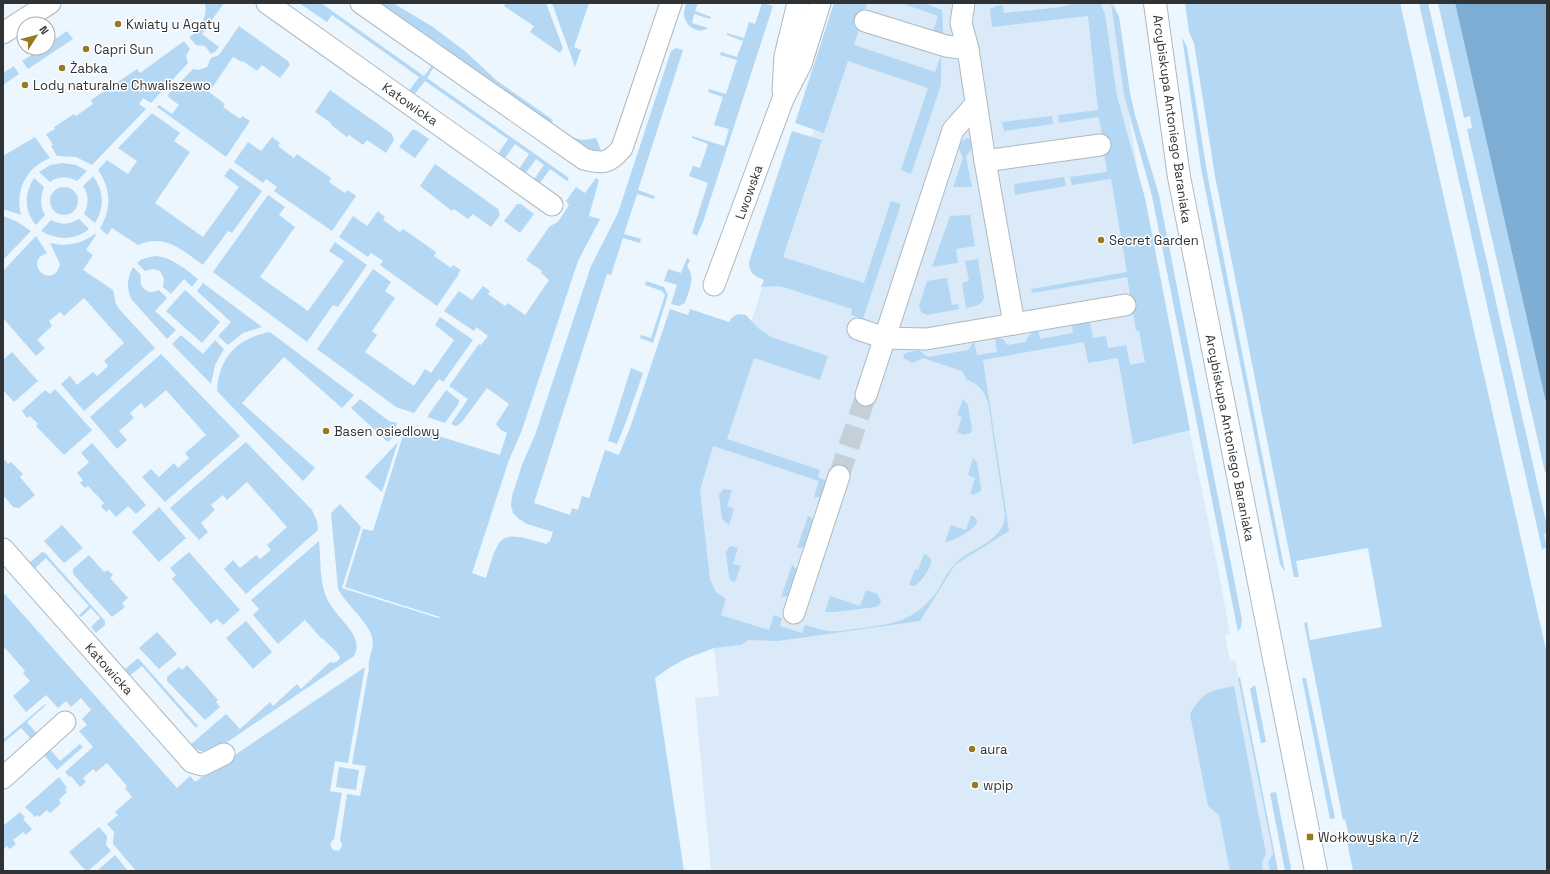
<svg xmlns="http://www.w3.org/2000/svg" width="1550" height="874" font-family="'Space Grotesk',sans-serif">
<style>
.built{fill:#daeaf8}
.green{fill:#b4d8f3}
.water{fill:#7eaed3}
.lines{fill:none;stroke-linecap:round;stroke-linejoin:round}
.street-tunnel{stroke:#c5cfd7;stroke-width:21;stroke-dasharray:21 10;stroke-linecap:butt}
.street-casing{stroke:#aeb9c1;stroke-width:23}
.secondary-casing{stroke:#aeb9c1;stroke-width:24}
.street{stroke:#fff;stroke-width:21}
.secondary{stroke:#fff;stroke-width:22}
.poi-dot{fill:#957a22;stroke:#fff;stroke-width:1.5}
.labels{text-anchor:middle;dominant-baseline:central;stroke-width:3;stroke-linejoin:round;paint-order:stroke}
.poi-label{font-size:13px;fill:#2f3336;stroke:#fff;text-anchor:start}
.street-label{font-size:13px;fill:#2f3336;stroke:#fff}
</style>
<rect width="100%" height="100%" fill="#ebf6ff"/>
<path class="built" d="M855 3H1115L1120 56 1141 193 1219 574 1230 634 1225 635 1230 661 1235 660 1273 854 1268 862 1270 871H711L695 698 719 696 698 485Z"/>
<g class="green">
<path d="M205 3H224L202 34 219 47 215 52 211 54 205 46 196 45 189 37 195 33 194 31C203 23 207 16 205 3Z"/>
<path d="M299 3H321L424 76 433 64 434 67 427 78 569 178 567 181 550 169 540 183 534 179 544 165 536 159 526 173 519 169 529 154 515 144 505 158 498 154 508 139 425 81 414 95 409 91 419 77 332 15 327 22Z"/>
<path d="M377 3H393L433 27 466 52 496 80 553 120 550 124Z"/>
<path d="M506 3H546L563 48 560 53 530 32 534 26 504 6Z"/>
<path d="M552 3H589L574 47 581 50 575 67Z"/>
<path d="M686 3H698L695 11 711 17 710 19 694 14 692 23 708 28C700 34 688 28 685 19 683 13 685 8 686 3Z"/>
<path d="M762 3 773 6 704 219 697 236 692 233 708 183 689 176 693 166 700 168 708 144 692 138V136L724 146 729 129 714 125 723 97 708 92 709 89 726 94 737 60 720 55 721 52 737 57 743 41 727 35V33L744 38 749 22 755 24Z"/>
<path d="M834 3H867L854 45 935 72 941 56V85L911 174 901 170 928 88 848 61 824 133 795 123Z"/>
<path d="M901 3H924L942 10 943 34 933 31 938 16Z"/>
<path d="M1075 3H1100L1105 14 1117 96 1145 198 1190 430 1133 444 1118 358 1088 363 1084 342 983 360 1009 531 955 565 920 621 778 641 748 640 741 645 714 648 685 659 669 668 655 678 684 871H136L113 844 114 832 107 824 118 815 115 812 132 797 125 788 127 786 107 763 96 772 93 769 83 778 86 782 80 787 71 776 69 777 65 772 93 747 79 731 87 725 82 719 91 710 81 698 71 707 66 701 58 708 46 695 26 712 13 696 30 681 23 673 25 671 5 648 3 649V592L177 788 190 776 195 782 365 667 348 763 335 761 330 791 342 793 334 839 332 841 330 845 333 850C338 852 341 850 342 845L340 840 347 794 360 796 366 766 352 764 369 668C367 659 375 650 372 637 368 622 346 604 338 589L331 513 340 504 361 527 342 588 438 618 440 617 345 587 363 529 373 531 406 426 500 455 507 433 501 430 496 424 509 404 487 388 461 423 456 426 451 424 468 399 449 386 479 344 481 345 488 336 476 327 474 331 444 311 459 291 472 300 483 286 490 291 488 294 505 306 508 303 525 315 549 280 541 273 542 271 526 260 550 226 558 222 569 205 566 201 576 187 585 193 596 178 599 180 589 216 600 219 578 261 522 430 509 460 472 573 486 578C500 533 499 530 546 544L550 541 553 532 527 524 519 519 513 513 511 505 512 496 522 465 535 435 591 266 618 213 671 51 676 48 683 50 638 190 655 196 654 199 637 194 624 234 641 239 640 243 623 238 611 275 607 274 534 503 570 515 572 508 578 510 582 496 589 498 605 450 619 455 631 425 670 309 688 315 690 309 729 322C733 315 738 313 746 315L758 328 771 337 828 356 820 380 754 358 727 439 820 470 818 477 827 481 823 495 820 497H814L819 481 713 446 700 490 710 580 716 592 726 599 721 615 769 630 774 615 782 618 780 626 802 633 805 625C813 627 820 630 829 631 840 632 851 629 862 628 891 624 910 622 931 599 942 587 946 570 959 560 976 546 1004 540 1005 515L988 402C984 390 978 384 967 380L962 371 923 358 913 363 903 358 905 353 919 350 928 357 968 350 974 341 977 355 997 352 995 338 1003 339 1007 345 1026 342C1028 335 1031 332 1038 330L1040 339 1073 333 1072 325 1090 322 1093 338 1106 336 1108 348 1126 345 1130 365 1145 362 1139 331H1136L1127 277 1032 293 1031 289 1127 272 1111 179 1072 185 1070 177 1107 172 1099 117 1059 123 1058 115 1098 110 1088 16 992 27 990 9 996 6 1003 5 1004 13 1062 7Z"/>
<path d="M1111 3 1119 16 1130 93 1135 115 1159 195 1242 620 1241 627 1238 632 1152 196 1124 95Z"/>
<path d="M1185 3H1400L1547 654V871H1353L1346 837H1349L1345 819 1343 820 1304 623 1307 622 1310 640 1382 627 1368 548 1296 561 1299 577H1294L1215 176 1194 43 1189 32Z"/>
<path d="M1419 3H1428L1547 526V533L1544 534 1547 548 1542 549Z"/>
<path d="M1438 3H1455L1547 407V472H1545L1467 129 1472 128 1470 116 1464 118Z"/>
<path d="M239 26 288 61 290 65 280 78 262 65 257 71 243 61 242 62 233 57 209 92 225 104 223 107 240 119 242 116 250 121 226 157 157 107 159 105 172 114 179 105 167 96 193 69 198 70 207 67 211 58 219 55Z"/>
<path d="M67 31 73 39 28 69 22 61 42 48H48V44Z"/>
<path d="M1182 37 1187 47 1208 178 1285 572 1280 564 1201 168Z"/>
<path d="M184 41 190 49 186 56 188 63 151 103 143 98 139 104 146 109 92 165 76 157 57 156 51 146 53 145 46 134 55 129 54 127 74 114 76 116 93 104 91 100 137 69 140 73Z"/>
<path d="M14 66 19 74 3 85V73Z"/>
<path d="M330 90 392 134 394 140 386 153 367 140 363 145 349 135 347 137 331 125V123L315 112Z"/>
<path d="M152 113 180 133 174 141 190 152 155 203 203 237 239 187 224 176 230 168 262 191 232 233 228 231 203 265C182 250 165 233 138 245L112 228 107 235 100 228C112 209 111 189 98 170L107 160 128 174 137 161 118 148Z"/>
<path d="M1052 116 1053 124 1004 131 1002 122Z"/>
<path d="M412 130H416L429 139 415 158 399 147Z"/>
<path d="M792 131 822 140 783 257 864 283 891 201 901 204 863 319 851 315 852 309 783 287 776 286 761 287 764 280C754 276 749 273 749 262Z"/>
<path d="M35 137 50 158C26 168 15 190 21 215L3 209V156Z"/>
<path d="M272 137 280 143 278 146 294 158 297 154 331 178 329 182 345 193 348 190 356 196 332 231 274 191 277 187 266 179 263 183 234 162 248 142 261 151Z"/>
<path d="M570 137 583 140 596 138 601 150C588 152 580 145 570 137Z"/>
<path d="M967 138 972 140 973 147 966 157 972 187H953L963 158 958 147 961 142Z"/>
<path d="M63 163 76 165 87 171 77 181C67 176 59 176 50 182L39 172 50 165Z"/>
<path d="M435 164 498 209 500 215 491 227 473 214 468 219 454 209 452 211 420 186Z"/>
<path d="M93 176C104 191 105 207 95 223L84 214C89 203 89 196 83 186Z"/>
<path d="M1064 177 1066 186 1015 195 1014 184Z"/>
<path d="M34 178 44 187C40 198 40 205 45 215L36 225C24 210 24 194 34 178Z"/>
<circle cx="64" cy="201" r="14"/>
<path d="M268 195 285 207 279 215 295 227 260 277 308 311 344 261 329 251 335 242 367 265 338 307 333 305 307 342 213 272Z"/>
<path d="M517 204H521L534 214 520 233 504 221Z"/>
<path d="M378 211 385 217 383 220 400 232 403 229 436 252 434 256 451 268 453 265 461 270 458 273 459 274 437 306 380 265 383 261 371 253 368 257 339 237 353 216 367 226Z"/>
<path d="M970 215 975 246 956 249 958 263 932 267 950 216Z"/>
<path d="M3 216 16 221 31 231 3 260Z"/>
<path d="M79 219 89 229C74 241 57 240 41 231L51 220C61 225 69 225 79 219Z"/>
<path d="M95 234 96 235 86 250 93 255 83 270 113 290 116 304 120 310 155 348 84 411 61 384 70 376 77 385 93 372 97 376 108 366 104 361 124 343 84 298 64 316 60 312 49 321 52 326 37 340 45 348 36 356 3 318V271L36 236 47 253C21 262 53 292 60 264L50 243C66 247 81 244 95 234Z"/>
<path d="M155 256C172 257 185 269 198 279L192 287 184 279 171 294 163 287 164 279 160 271 153 269 145 271 137 263 142 259Z"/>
<path d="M687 258 690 260 687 266C696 279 689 290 685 303L679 306 671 304 677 285 664 281 668 269 681 273Z"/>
<path d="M978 259 984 298C981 306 974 306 966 308L962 283 969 281 965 261Z"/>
<path d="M133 267 141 275C138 287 147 296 159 290L167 298 155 311 176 330 167 339 132 300C126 288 127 279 133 267Z"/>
<path d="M373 269 391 282 385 291 395 298 372 331 377 335 365 352 414 386 425 369 431 373 454 340 435 325 440 317 473 340 443 382 439 379 414 413 396 407 317 349Z"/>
<path d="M947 278 952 305 958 304 959 309 927 315 921 312 919 306 927 281Z"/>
<path d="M646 281 664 287 668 295 653 343 640 338 641 335 651 338 665 295 662 291 645 285Z"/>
<path d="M203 283 262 327 243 333 228 345 218 336 231 322 197 291Z"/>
<path d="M185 290 220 322 202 343 166 311Z"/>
<path d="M270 332 354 395 342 408 284 357 242 403 315 468 303 481 217 391C219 357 237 338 270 332Z"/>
<path d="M181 335 203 354 215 340 224 349 215 365 211 384 172 344Z"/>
<path d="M12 352 38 381 14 402 3 390V360Z"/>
<path d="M161 354 240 436 165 502 142 477 151 469 159 477 174 463 178 468 189 458 185 453 206 435 166 390 145 408 141 403 130 413 134 418 119 431 127 440 117 449 90 417Z"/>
<path d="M631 368 643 373 626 422 617 444 608 441Z"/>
<path d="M55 389 92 430 64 455 36 426 38 424 30 416 27 418 22 411 45 390 50 394Z"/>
<path d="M446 390 459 400V403L445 423 427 417Z"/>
<path d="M360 399 389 421 397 423 393 437 388 442 351 408Z"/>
<path d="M963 399 968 405 972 429 971 433 964 435 957 432 962 417 957 415Z"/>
<path d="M246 442 312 510 317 521 318 530 246 594 224 569 233 560 240 568 256 555 260 559 271 550 267 545 287 527 247 482 227 500 223 495 211 505 215 510 201 523 208 532 199 540 170 508Z"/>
<path d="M398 442 382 492 365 477Z"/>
<path d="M92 443 146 505 136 514 128 506 116 517 109 509 106 512 101 506 104 503 88 486 85 488 80 483 83 480 77 473 89 462 81 453Z"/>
<path d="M3 458 8 464 11 462 23 474 20 477 35 495 19 508 13 507 3 495Z"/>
<path d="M973 458 977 463 981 487V491L974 495 970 494 975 478 968 475Z"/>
<path d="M724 489 732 490 727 506 734 509 729 525 722 519 719 495 721 492Z"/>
<path d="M159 507 186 538 159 562 132 532Z"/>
<path d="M971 515 975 517 977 522C975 530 952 542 945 542L951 525 966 530Z"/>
<path d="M808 516 811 517 814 522 807 545 801 548H797Z"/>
<path d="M62 525 83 548 64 563 44 541Z"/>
<path d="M319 541C321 561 319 587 330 604 339 620 365 637 354 656L220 747C208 752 201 754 190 745L226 714 240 729 270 702 273 706 297 684 301 689 330 662C335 663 337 663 340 658 339 653 328 644 323 639H322L305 620 278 644 253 615 259 609 251 600Z"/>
<path d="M732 546 738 548 733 564 741 566 735 582 731 581 729 577 726 552 729 547Z"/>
<path d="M42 552 45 553 105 621V625L96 633 91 627 100 618 91 608 81 617 79 615 89 606 46 558 34 569 29 563Z"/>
<path d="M189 552 240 610 223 625 217 619 211 624 172 579 176 575 170 568Z"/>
<path d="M924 554C928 555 932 558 931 563 930 569 919 585 914 586L909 585 915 569 918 570Z"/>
<path d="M89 555 104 572 108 570 113 575 110 578 128 598 122 603 125 607 112 617 73 574V569Z"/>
<path d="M792 565 797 569V572L790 594 788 596 781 597Z"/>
<path d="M866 590 877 594 881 601 879 605 876 607 834 612H825L830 596 860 606Z"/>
<path d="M246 621 272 652 253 669 226 638Z"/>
<path d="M157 632 177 654 159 669 139 648Z"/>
<path d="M138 658 198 726 196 728 142 666 129 676 124 670Z"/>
<path d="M187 665 218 700 216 702 220 707 205 720 167 681V677L179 667 182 670Z"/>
<path d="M1240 677 1278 871H1270L1268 862 1273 854 1238 678Z"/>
<path d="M1302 678H1306L1335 818 1330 819Z"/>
<path d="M1255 685 1266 742 1261 743 1250 689Z"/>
<path d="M1234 686 1266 854 1262 862 1263 871H1230L1219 815 1208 806 1190 714C1203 692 1209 691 1234 686Z"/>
<path d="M45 704 46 705 27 722 38 735 32 740 21 728 3 743V740Z"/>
<path d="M80 744 83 747 57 770 43 754 49 748 60 761Z"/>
<path d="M339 767 359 770 356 790 336 787Z"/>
<path d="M59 777 67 788 65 790 67 792 59 800 61 803 56 808 53 805 56 808 50 813 47 810 39 817 37 815 35 817 25 807Z"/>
<path d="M1276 792 1291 868 1290 871H1285L1270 793Z"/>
<path d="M20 812 25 817 23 819 32 829 26 835 23 832 13 840 16 844 10 849 7 846 3 849V826Z"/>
<path d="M99 827 107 836 106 845 111 851 88 871H86L69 852Z"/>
<path d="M115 855 128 871H97Z"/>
</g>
<path class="water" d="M1455 3H1547V407Z"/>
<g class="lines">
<path class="street-tunnel" d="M839 476 866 395"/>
<g class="street-casing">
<g id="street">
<path d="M267 3 552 205"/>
<path d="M361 3 584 159C602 164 609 164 622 148L671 3"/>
<path d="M964 3 961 23 968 49 985 161 1014 324 1125 305"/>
<path d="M865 21 946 46 968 49"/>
<path d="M3 33 50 3"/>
<path d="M783 91 785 56 798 3"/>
<path d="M985 161 1100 145"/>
<path d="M714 285 783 99 801 64 820 3"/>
<path d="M858 329 885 338 926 339 1014 324"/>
<path d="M866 395 953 130 976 104"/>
<path d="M3 549 192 762 202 765 224 754"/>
<path d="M794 613 839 476"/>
<path d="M3 778 65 722"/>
</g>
</g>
<g class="secondary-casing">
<path id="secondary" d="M1155 3 1179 177 1316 871"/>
</g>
<use href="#street" class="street"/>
<use href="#secondary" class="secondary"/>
</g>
<g class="poi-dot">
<circle cx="118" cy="24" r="4"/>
<circle cx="86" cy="49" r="4"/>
<circle cx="62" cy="68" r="4"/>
<circle cx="25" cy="85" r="4"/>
<circle cx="1101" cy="240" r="4"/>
<circle cx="326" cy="431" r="4"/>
<circle cx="972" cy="749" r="4"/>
<circle cx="975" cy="785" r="4"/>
<rect x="1306" y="833" width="8" height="8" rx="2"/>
</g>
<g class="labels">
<g class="poi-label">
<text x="126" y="24">Kwiaty u Agaty</text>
<text x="94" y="49">Capri Sun</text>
<text x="70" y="68">Żabka</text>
<text x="33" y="85">Lody naturalne Chwaliszewo</text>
<text x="1109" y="240">Secret Garden</text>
<text x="334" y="431">Basen osiedlowy</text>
<text x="980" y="749">aura</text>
<text x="983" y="785">wpip</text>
<text x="1318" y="837">Wołkowyska n/ż</text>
</g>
<g class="street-label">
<text transform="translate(410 104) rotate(35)">Katowicka</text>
<text transform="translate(1172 119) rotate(82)">Arcybiskupa Antoniego Baraniaka</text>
<text transform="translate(749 192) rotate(-70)">Lwowska</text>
<text transform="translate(1230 438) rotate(79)">Arcybiskupa Antoniego Baraniaka</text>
<text transform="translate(109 669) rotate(48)">Katowicka</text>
</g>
</g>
<rect width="1550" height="874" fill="none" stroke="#2f3336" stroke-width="8"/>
<g transform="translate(36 36) rotate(54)"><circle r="19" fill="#ffffff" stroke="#acadaf"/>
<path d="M0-3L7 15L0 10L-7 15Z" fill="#957a22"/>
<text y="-6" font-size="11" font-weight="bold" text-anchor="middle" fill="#2f3336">N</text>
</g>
</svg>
